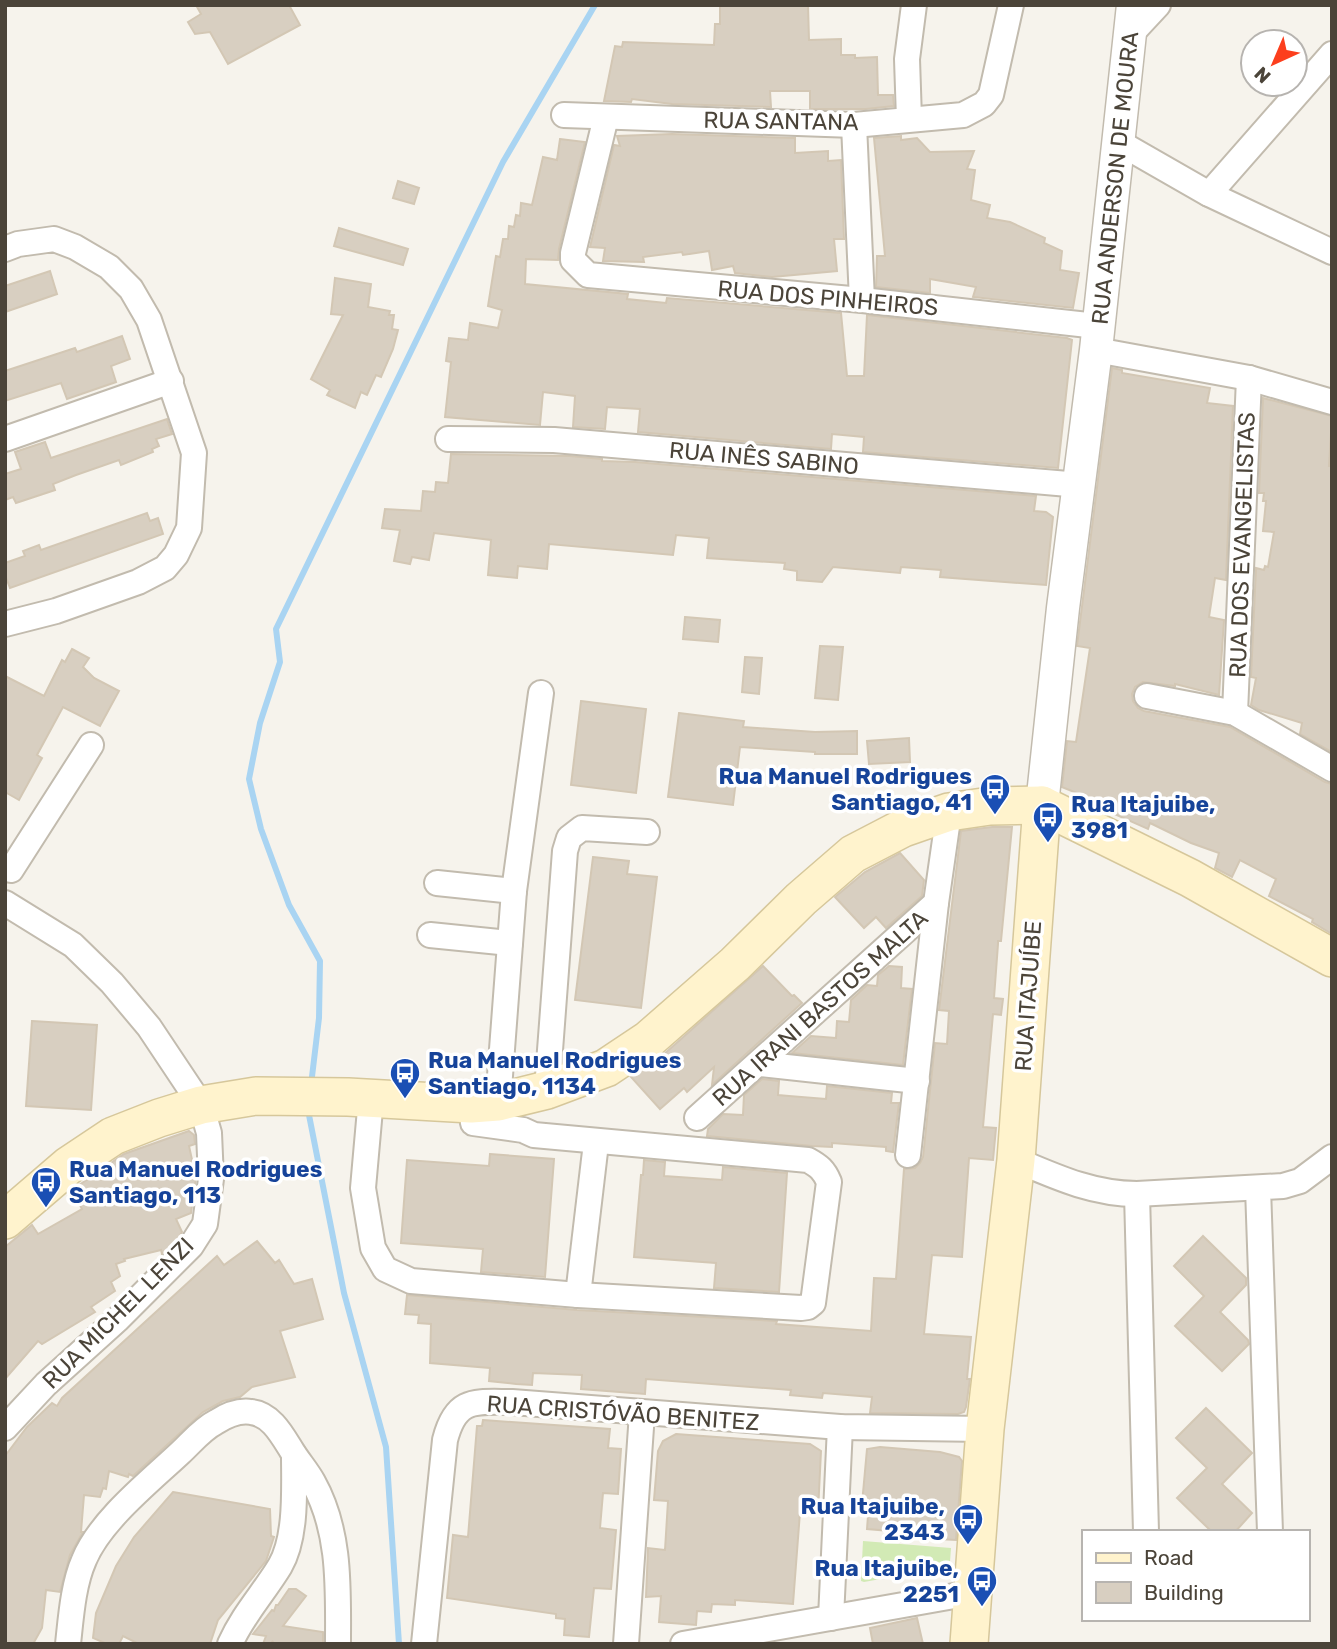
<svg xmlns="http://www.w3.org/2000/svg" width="1337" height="1649" font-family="Rubik,sans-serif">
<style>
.green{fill:#d2eab5}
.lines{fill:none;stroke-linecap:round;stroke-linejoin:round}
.stream{stroke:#a9d4f2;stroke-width:6}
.building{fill:#d8cfc1;stroke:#d3c7b4;stroke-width:2}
.minor-casing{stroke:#c2bbae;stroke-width:28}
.tertiary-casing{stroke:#c2bbae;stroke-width:35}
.secondary-casing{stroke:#d6c79b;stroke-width:40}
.minor{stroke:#fff;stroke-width:24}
.tertiary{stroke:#fff;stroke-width:32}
.secondary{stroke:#fff3cd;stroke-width:37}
.labels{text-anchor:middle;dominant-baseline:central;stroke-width:7;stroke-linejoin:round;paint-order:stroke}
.street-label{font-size:23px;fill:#4b4439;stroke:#fff}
.transit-label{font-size:23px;font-weight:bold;fill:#164399;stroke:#fff;text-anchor:end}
</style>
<rect width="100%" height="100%" fill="#f6f3ec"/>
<path class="green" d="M863 1541 951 1548 950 1562 947 1567 864 1582 861 1581Z"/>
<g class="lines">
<g class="stream">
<path d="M311 1085 319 1018 320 961 289 905 261 829 249 779 260 723 280 662 276 629 503 162 595 5"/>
<path d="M308 1110 344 1293 386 1447 399 1644"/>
</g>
</g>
<g class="building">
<path d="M196 5H289L300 25 228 64 210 32 195 34 188 22 201 14Z"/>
<path d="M720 5H808L809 40 841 39V55H855V58L877 57 878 95H893L894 106 866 109H810V91H770L771 107 672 104 632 99 631 102 604 101 615 46 622 47 623 42 714 45 715 24H720Z"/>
<path d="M672 134 795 138V153L828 151V161L841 160 844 239H834L837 271 772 277 735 273 733 266 712 270 709 251 683 255 682 252 643 257 644 262 603 261 605 248 590 247 614 145 620 146 617 136Z"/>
<path d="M901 136V140L917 138 930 152 974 151 967 169 975 170 971 200 990 205 987 218 1010 222 1045 238 1044 243 1062 251 1060 270 1079 273 1073 308 973 297 976 287 930 279V293L876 287 877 256H885L874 138Z"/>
<path d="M560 139 585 142 559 249 558 260 526 259 525 284 628 294 627 299 666 303 667 298 841 313 847 376H864L867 315 1067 338 1072 340 1058 468 863 452 864 437 832 434 831 449 638 432 640 409 607 407 605 429 573 427 575 396 543 392 540 425 445 417 451 362 446 361 449 338 468 340 470 323 498 328 502 310 488 306 496 256 500 257 503 239H508L509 226 514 227 516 215 520 216 521 203 532 205 543 157 557 160Z"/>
<path d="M398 181 419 188 414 204 393 198Z"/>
<path d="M339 228 408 249 403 265 334 246Z"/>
<path d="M50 271 57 294 5 312V286Z"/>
<path d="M335 278 371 284 368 307 390 311 389 315H394L392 329 398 330 393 349 381 377 376 375 367 395 361 392 355 408 327 395 330 390 311 379 343 315 331 314Z"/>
<path d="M122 336 130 359 111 366 116 382 67 399 61 383 5 401V371L75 348 77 352Z"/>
<path d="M1112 368 1122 370V373L1210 388 1207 403 1233 406 1226 580 1215 578 1209 617 1224 620 1219 695 1175 684V686L1143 682 1135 687 1132 694 1133 701 1138 708 1144 711 1230 727 1325 782 1332 784V934L1312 922 1313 919 1269 896 1276 879 1240 860 1232 877 1215 868 1219 853 1191 843 1150 823 1148 829 1103 809 1104 804 1062 787 1067 741 1076 742 1090 648 1077 646Z"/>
<path d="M1263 398 1332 416 1329 466H1332V752L1300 734 1302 723 1259 710 1251 705 1256 678 1251 677 1256 568 1264 570 1265 566 1268 567 1274 532 1263 531 1266 501H1263L1264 493H1259Z"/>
<path d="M167 419 172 434 156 439 159 446 152 449 153 452 121 465 119 460 76 475 53 484 55 490 16 503 13 497 5 500V474L21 469 15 452 45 442 51 458Z"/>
<path d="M451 454 570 456 602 459V461L635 462 1036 496 1034 511 1046 512 1053 517 1046 585 940 577 941 570 901 567 900 573 833 567 822 582 797 580V571L784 569 785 563 707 558 709 538 676 535 673 555 549 544 547 569 518 566 517 578 488 575 491 540 434 533 429 560 412 557 410 564 394 561 400 530 382 528 385 509 421 511 423 491 435 492 436 482 448 483Z"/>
<path d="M147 513 150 521 158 518 163 534 10 588 5 575V563L25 556 23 551 39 545 41 550Z"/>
<path d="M685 617 720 620 718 642 683 639Z"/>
<path d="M820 646 843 647 838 700 815 698Z"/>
<path d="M72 649 89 658 83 667 94 678 119 691 100 726 63 707 37 755 42 758 19 800 5 792V676L44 696 62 660 65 662Z"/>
<path d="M745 657 762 658 759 694 742 692Z"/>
<path d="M581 701 646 709 636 793 571 785Z"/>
<path d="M679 713 744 721 743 727 815 732 857 731V754H815V752L740 747 733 805 668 797Z"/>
<path d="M909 738 910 762 869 764 867 741Z"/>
<path d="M992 827H1012L1001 941H998V944L994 998 1003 999 1001 1015 993 1014 983 1127 996 1128 993 1160 969 1158 962 1257 932 1255 924 1334 971 1337 967 1379H970L966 1407 964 1412 958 1414 870 1413 872 1397 823 1393 822 1398 790 1395 791 1390 646 1379 645 1394 581 1389 582 1375 533 1373 532 1385 516 1384 489 1381 490 1368 430 1363 431 1324 418 1323 419 1315 405 1314 407 1295 577 1310 777 1321 776 1324 871 1331 874 1278 896 1279 904 1169 915 1168 920 1163 923 1157 935 1043 947 1044 949 1011 939 1010 961 831Z"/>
<path d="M900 853 924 880 922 896 886 928 876 917 864 928 835 897 865 872Z"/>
<path d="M593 857 629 861 627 874 657 877 641 1008 575 1000Z"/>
<path d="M763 966 792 996 794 995 802 1003 712 1085 714 1067 687 1092 684 1088 660 1109 631 1077 662 1056Z"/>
<path d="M889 966 902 967 901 988 912 989 903 1065 792 1053 811 1036 836 1038 837 1021 849 1022 851 1000 867 985 877 986 878 975Z"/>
<path d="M32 1021 97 1025 91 1110 26 1106Z"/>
<path d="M762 1079 779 1081 778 1095 789 1096 826 1099 827 1086 892 1093 891 1103H899L893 1152 886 1151V1147L832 1143V1147L812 1146 707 1136 708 1129 723 1114 743 1115 744 1095Z"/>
<path d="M189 1131 194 1135 195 1144 189 1146 196 1178 191 1213 176 1219 182 1232 179 1237 162 1254 161 1250 124 1259 125 1261 116 1264 120 1276 111 1282 115 1291 91 1307 95 1312 42 1344 38 1341 5 1379V1247L32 1225 38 1234 82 1209 72 1190 124 1154Z"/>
<path d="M490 1154 554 1159 545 1277 481 1272 483 1249 401 1243 407 1160 489 1166Z"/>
<path d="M644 1160 665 1162 664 1176 722 1180 723 1167 787 1173 779 1292 714 1288 716 1263 634 1257 641 1175H643Z"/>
<path d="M1203 1236 1246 1278V1285L1220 1312 1248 1340 1249 1344 1222 1371 1175 1326 1204 1296 1174 1266Z"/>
<path d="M257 1241 275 1263 279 1260 294 1284 312 1279 323 1319 280 1331 295 1377 252 1387 240 1397 223 1401 203 1412 133 1476 129 1474 128 1477 109 1471 106 1489 103 1488 100 1497 84 1495 81 1532H83L70 1555 60 1592 46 1590 42 1628 33 1644H5V1456L27 1427 52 1403 57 1406 62 1398 217 1256 224 1265Z"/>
<path d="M1206 1408 1252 1453 1222 1484 1252 1513 1235 1532H1212L1177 1498 1207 1468 1176 1438Z"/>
<path d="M483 1420 610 1429 608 1448 621 1449 618 1494 603 1493 600 1528 616 1530 611 1589 594 1588 589 1637 564 1635 565 1619 556 1618V1614L447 1598 453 1535 468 1537 477 1426H482Z"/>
<path d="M676 1434 810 1444 821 1451 818 1512H800L793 1604 735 1600V1605L712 1604 711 1612 697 1611 696 1625 659 1622 661 1596 646 1597 648 1548 665 1550 668 1501 654 1500 658 1451 663 1441Z"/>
<path d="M880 1447 940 1452 959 1457 962 1461 956 1540 938 1539V1535L867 1529 868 1516 861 1515 867 1449Z"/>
<path d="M173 1492 270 1509 271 1536 274 1537 266 1561 218 1620 210 1644H139L123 1636 119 1644H107L93 1638 96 1613 116 1566 134 1537Z"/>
<path d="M289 1589H296L306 1596 283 1626 323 1632V1644H272L273 1641 270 1644H263L266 1636 253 1634 272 1610 274 1611 276 1605H278Z"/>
<path d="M917 1618 923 1644H873L870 1628Z"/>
</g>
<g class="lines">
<g class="minor-casing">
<g id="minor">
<path d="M1131 34 1158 5"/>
<path d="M564 115 854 125 963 115 984 104 991 95 1011 5"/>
<path d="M606 117 573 253V260L588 275 862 300 1097 326"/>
<path d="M909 119 907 59 914 5"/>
<path d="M854 125 862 300"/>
<path d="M1120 143 1209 194 1332 252"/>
<path d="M1209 194 1332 54"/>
<path d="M5 249 18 244 54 239 75 247 109 267 131 289 149 320 194 453 189 528 176 555 165 568 138 582 56 611 5 624"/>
<path d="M1096 350 1249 378 1332 402"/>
<path d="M5 439 171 381"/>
<path d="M448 439 554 440 1080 485"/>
<path d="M1147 696 1235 713 1332 769"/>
<path d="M1235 713 1249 378"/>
<path d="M11 870 91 745"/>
<path d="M437 883 514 891"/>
<path d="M5 903 73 945 112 983 149 1027 201 1105 209 1133 211 1179 205 1224 191 1246 118 1319 46 1384 5 1428"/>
<path d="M430 935 510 943"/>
<path d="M760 1064 917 1081"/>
<path d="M547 1090 565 851 569 838 582 828 647 832"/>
<path d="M371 1098 363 1188 373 1248 385 1269 411 1281 578 1295 801 1308 808 1307 813 1303 829 1182C824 1170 819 1166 808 1160L534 1135 523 1130 473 1123 471 1104"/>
<path d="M498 1102 514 891 541 693"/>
<path d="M697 1118 936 903 949 812"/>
<path d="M908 1155 936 903"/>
<path d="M1016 1160C1056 1177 1093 1194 1137 1194L1283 1186 1300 1181 1332 1157"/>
<path d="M1258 1188 1270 1532"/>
<path d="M1137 1194 1146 1532"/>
<path d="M578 1295 596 1143"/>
<path d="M831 1618 840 1427"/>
<path d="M68 1644C71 1617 73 1585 84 1560 100 1521 149 1482 180 1453 191 1443 202 1429 216 1422 227 1415 238 1410 251 1412 271 1414 282 1435 292 1451 298 1461 307 1471 313 1482 341 1532 338 1589 338 1644"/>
<path d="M230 1644C244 1613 263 1594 280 1566 297 1537 294 1488 294 1455"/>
<path d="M424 1644 445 1440C456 1397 475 1402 512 1402L840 1427 985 1429"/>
<path d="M626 1644 642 1413"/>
<path d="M683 1644 971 1593"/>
</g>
</g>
<g class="tertiary-casing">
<path id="tertiary" d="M1042 805 1063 608 1096 350 1133 5"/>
</g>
<g class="secondary-casing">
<g id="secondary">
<path d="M5 1220 68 1166 113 1136 159 1118 201 1105 256 1096 348 1097 471 1104 498 1102 547 1090 606 1068 648 1040 735 964 801 899 853 854 903 828 949 812 990 806 1042 805 1190 878 1332 958"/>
<path d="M969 1644 985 1429 1016 1160 1042 805"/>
</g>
</g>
<use href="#minor" class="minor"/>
<use href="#tertiary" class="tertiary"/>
<use href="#secondary" class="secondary"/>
</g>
<defs>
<g id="bus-pin" transform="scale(1.575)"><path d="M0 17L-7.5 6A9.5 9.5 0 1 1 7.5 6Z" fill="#1a4fb4" stroke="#fff"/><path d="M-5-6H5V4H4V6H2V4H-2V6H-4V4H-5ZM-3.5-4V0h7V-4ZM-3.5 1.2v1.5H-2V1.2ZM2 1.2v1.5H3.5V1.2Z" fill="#fff"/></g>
</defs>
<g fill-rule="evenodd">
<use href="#bus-pin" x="995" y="789"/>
<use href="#bus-pin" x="1048" y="817"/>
<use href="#bus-pin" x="405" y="1073"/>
<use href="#bus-pin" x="46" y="1182"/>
<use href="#bus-pin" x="968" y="1519"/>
<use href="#bus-pin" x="982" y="1581"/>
</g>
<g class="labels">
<g class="street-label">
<text transform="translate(781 121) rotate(1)">RUA SANTANA</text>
<text transform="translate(1115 178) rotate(-84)">RUA ANDERSON DE MOURA</text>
<text transform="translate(828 298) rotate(5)">RUA DOS PINHEIROS</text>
<text transform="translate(764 458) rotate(5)">RUA INÊS SABINO</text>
<text transform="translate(1242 545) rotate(-88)">RUA DOS EVANGELISTAS</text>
<text transform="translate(1028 996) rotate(-86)">RUA ITAJUÍBE</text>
<text transform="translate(820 1008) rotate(-42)">RUA IRANI BASTOS MALTA</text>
<text transform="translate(118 1313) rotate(-45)">RUA MICHEL LENZI</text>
<text transform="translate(623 1413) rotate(4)">RUA CRISTÓVÃO BENITEZ</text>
</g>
<g class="transit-label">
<text x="972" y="776">Rua Manuel Rodrigues<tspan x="972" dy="26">Santiago, 41</tspan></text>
<text x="1071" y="804" text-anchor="start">Rua Itajuibe,<tspan x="1071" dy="26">3981</tspan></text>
<text x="428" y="1060" text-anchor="start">Rua Manuel Rodrigues<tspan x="428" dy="26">Santiago, 1134</tspan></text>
<text x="69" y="1169" text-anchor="start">Rua Manuel Rodrigues<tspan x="69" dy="26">Santiago, 113</tspan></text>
<text x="945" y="1506">Rua Itajuibe,<tspan x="945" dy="26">2343</tspan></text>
<text x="959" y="1568">Rua Itajuibe,<tspan x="959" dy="26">2251</tspan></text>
</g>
</g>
<rect width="1337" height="1649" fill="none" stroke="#4b4439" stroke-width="14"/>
<rect x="1082" y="1530" width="228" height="91" fill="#ffffff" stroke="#b7b4b0" stroke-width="2"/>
<rect x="1096" y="1553" width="35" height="10" fill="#fff3cd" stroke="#b7b4b0" stroke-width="2"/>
<text x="1144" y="1565" font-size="21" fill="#4b4439">Road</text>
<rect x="1096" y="1582" width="35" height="21" fill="#d8cfc1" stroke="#b7b4b0" stroke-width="2"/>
<text x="1144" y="1600" font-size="21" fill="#4b4439">Building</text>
<g transform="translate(1274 63) rotate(224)"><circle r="33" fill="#ffffff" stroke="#b7b4b0" stroke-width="2"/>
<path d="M0-5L12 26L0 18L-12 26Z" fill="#fc3f1d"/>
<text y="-10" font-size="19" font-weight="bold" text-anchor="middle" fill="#4b4439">N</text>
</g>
</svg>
